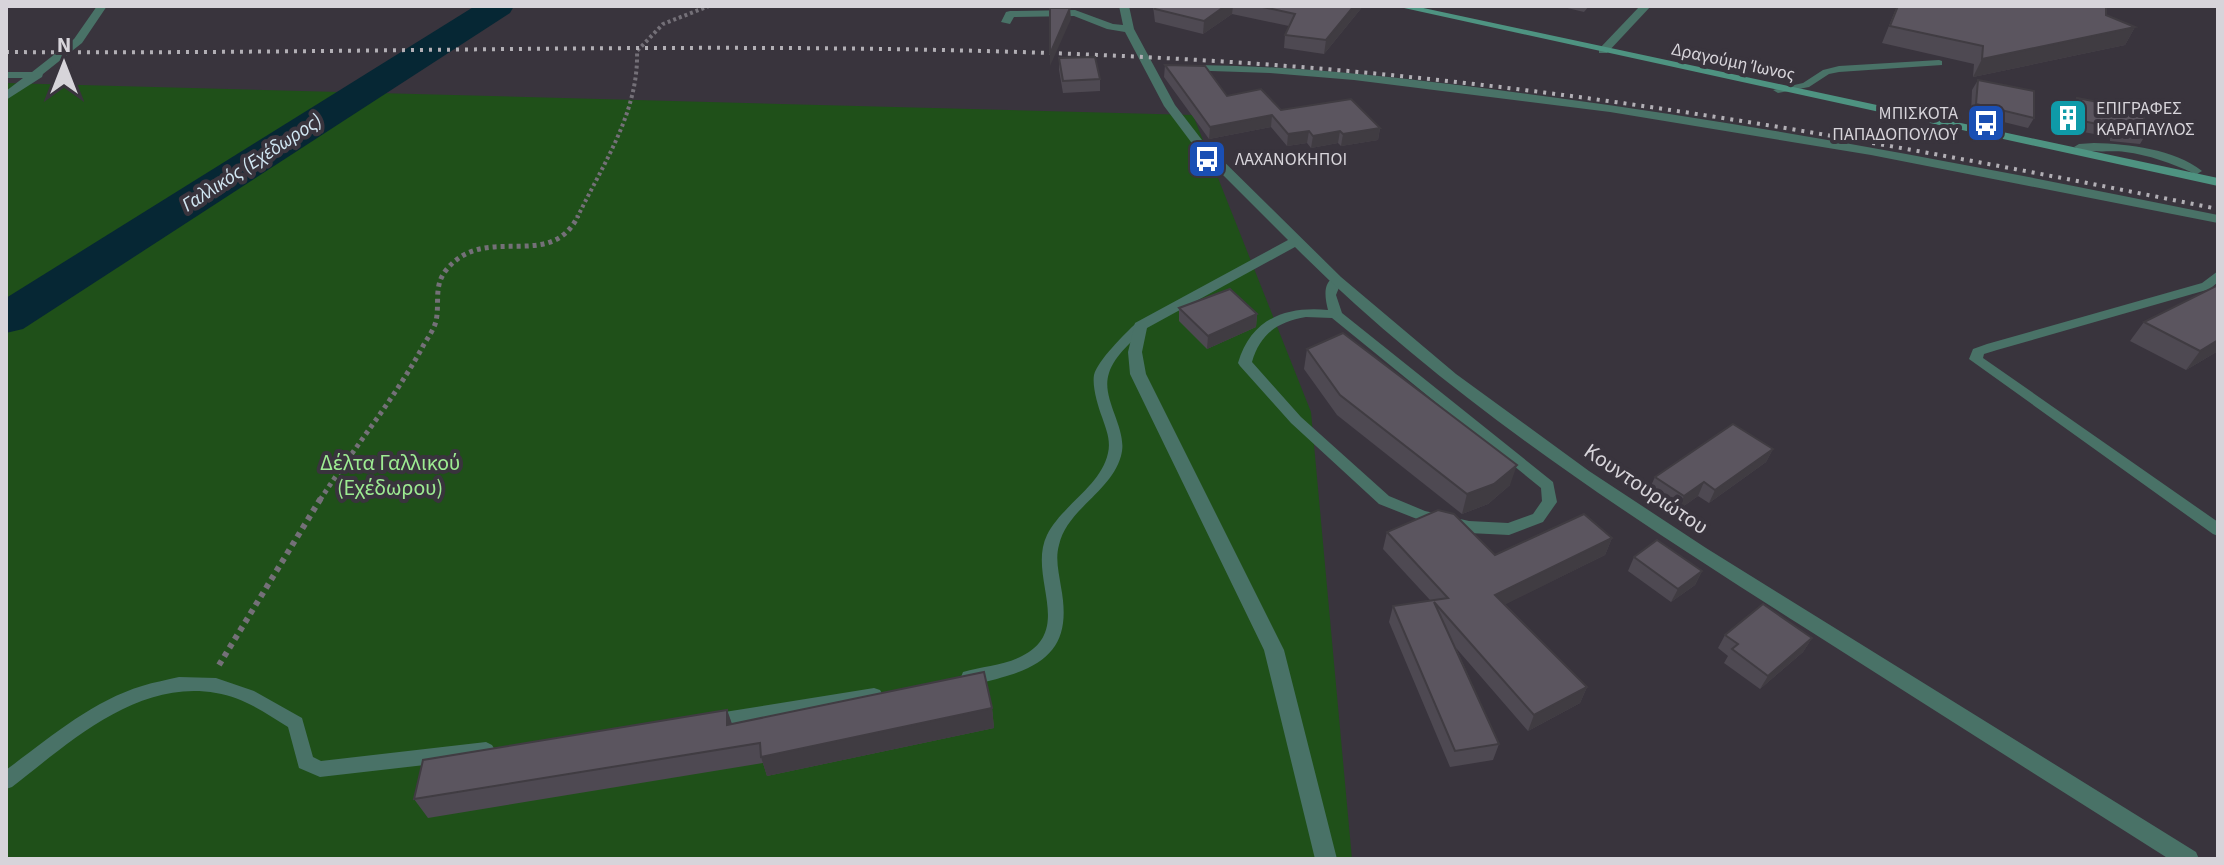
<svg xmlns="http://www.w3.org/2000/svg" width="2224" height="865" font-family="'Source Sans 3',sans-serif">
<style>
.green{fill:#1f5019}
.lines{fill:none;stroke-linecap:round;stroke-linejoin:round}
.river{fill:#062734;fill-rule:evenodd}
.path-far2{stroke:#747078;stroke-width:4;stroke-dasharray:3 3;stroke-linecap:butt}
.path-far1{stroke:#747078;stroke-width:5;stroke-dasharray:4 4;stroke-linecap:butt}
.path{stroke:#747078;stroke-width:6;stroke-dasharray:5 5;stroke-linecap:butt}
.lane{fill:#497267;fill-rule:evenodd}
.street{fill:#497267;fill-rule:evenodd}
.secondary{fill:#4e9381;fill-rule:evenodd}
.rail{stroke:#b2afb5;stroke-width:4;stroke-dasharray:3 6;stroke-linecap:butt}
.wall{fill:#4e4952}
.shaded-wall{fill:#403c42}
.building{fill:#5b555f;stroke:#403c42;stroke-width:2}
.labels{text-anchor:middle;dominant-baseline:central;stroke-width:8;stroke-linejoin:round;paint-order:stroke}
.far-street-label{font-size:18px;fill:#d7d4da;stroke:#39343d}
.far-poi-label{font-size:18px;fill:#d7d4da;stroke:#39343d;text-anchor:start}
.far-water-label{font-size:20px;font-style:italic;fill:#d1e7f3;stroke:#39343d}
.park-label{font-size:22px;fill:#9deb92;stroke:#39343d}
.street-label{font-size:22px;fill:#d7d4da;stroke:#39343d}
</style>
<rect width="100%" height="100%" fill="#39343d"/>
<path class="green" d="M6 83 1193 115 1311 412 1352 859H6Z"/>
<g class="lines">
<path class="river" d="M475 6H514L510 13 23 329 6 333V298Z"/>
<path class="path-far2" d="M577 218C603 164 639 112 637 51L663 24 709 6"/>
<path class="path-far1" d="M320 500C353 449 393 401 422 348 426 340 434 330 436 321 440 303 433 285 447 269 486 222 550 273 578 216"/>
<path class="path" d="M219 665 321 498"/>
<g class="lane">
<path d="M1939 60 1942 61V65L1839 72 1829 74 1809 87 1778 93 1773 90 1803 83 1823 70 1839 66Z"/>
<path d="M2094 143C2129 144 2174 149 2202 171L2197 174 2193 173C2171 163 2149 155 2125 152 2110 150 2086 154 2074 147L2079 144Z"/>
<path d="M2218 271V282L2210 289 1997 350 1984 354 1983 358 2218 522V536L2213 534 1969 359 1973 349 1987 344 2202 283Z"/>
<path d="M1336 276 1342 280 1336 295 1342 313 1553 482 1557 502 1543 522 1509 535 1469 533 1422 521 1379 504 1291 423 1240 366 1238 363C1251 319 1285 306 1328 310 1325 298 1322 282 1336 276ZM1306 317 1332 318 1541 488 1542 501 1533 514 1508 523 1469 521 1425 511 1389 496 1301 417 1252 362C1260 334 1277 322 1306 317Z"/>
<path d="M1140 322 1146 326C1134 341 1115 354 1109 373 1100 399 1129 429 1121 456 1111 492 1067 509 1059 545 1055 559 1059 573 1061 587 1070 635 1057 660 1010 675 997 679 976 686 963 682L961 677 963 672C982 666 1003 666 1022 656 1075 629 1027 576 1047 535 1062 505 1101 486 1108 453 1111 440 1106 429 1102 417 1098 406 1092 387 1094 375 1098 360 1124 335 1136 323Z"/>
<path d="M179 677 216 678 254 691 302 718 313 757 321 761 486 742 492 745 495 750 492 755 486 758 320 777 299 768 288 727C265 713 243 697 216 693 137 679 69 743 12 787L6 789V770C48 739 92 701 142 686 154 682 167 680 179 677Z"/>
<path d="M874 688 880 690 883 695 880 700 874 702 712 728 706 726 703 721 706 716 712 714Z"/>
</g>
<g class="street">
<path d="M97 6H107L82 43 43 74 42 77 6 100V91L23 78H6V72H32L74 39Z"/>
<path d="M1119 6H1129L1134 29 1175 105 1202 140 1341 277 1456 374 1589 471 1706 548 2196 852 2199 859H2169C2046 781 1924 704 1802 626 1624 513 1445 397 1295 247L1147 328 1142 352 1146 374 1284 650 1337 859H1315L1264 650 1130 374 1128 352 1135 323 1288 240 1194 146 1164 106 1125 32 1107 29 1074 16 1014 17 1010 24 1001 22 1006 12 1010 11 1075 10 1113 24 1123 25Z"/>
<path d="M1640 6H1651L1607 53H1599V49Z"/>
<path d="M1186 65C1311 65 1435 82 1558 98 1780 128 1999 170 2218 215V223L1871 155 1610 112 1354 80 1270 73 1182 70V66Z"/>
</g>
<path class="secondary" d="M1395 6H1414L2218 178V186Z"/>
<path class="rail" d="M6 52C419 55 834 35 1246 63 1574 85 1897 144 2218 209"/>
</g>
<g class="wall">
<rect x="1051" y="6" width="25" height="1"/>
<path d="M1153 6H1363L1324 54 1284 48 1285 35 1289 26 1232 14 1203 34 1155 22Z"/>
<path d="M1559 6H1589L1584 12Z"/>
<path d="M1897 6H2106V15L2135 27 2125 45 1973 77 1974 64 1882 43Z"/>
<path d="M1059 58 1100 79V91L1063 93 1059 70Z"/>
<path d="M1165 65 1227 96 1281 110 1380 128 1378 140 1341 146 1338 143 1311 148 1307 143 1287 146 1271 127 1209 139 1164 77Z"/>
<path d="M1978 80 2034 118 2028 128 1971 114 1972 90Z"/>
<path d="M2077 98 2117 106 2119 103 2146 134 2140 144 2110 141V137L2073 130 2071 108Z"/>
<path d="M2218 285V351L2186 370 2130 341 2144 322Z"/>
<path d="M1179 308 1257 314 1256 327 1207 349 1179 321Z"/>
<path d="M1307 349 1510 485 1488 504 1462 514 1337 415 1304 369Z"/>
<path d="M1773 449 1766 462 1709 503 1698 496 1678 510 1649 490 1655 477Z"/>
<path d="M1387 532 1495 555 1612 538 1605 555 1505 604 1587 687 1580 703 1528 731 1456 648 1499 744 1493 760 1450 767 1389 622 1393 606 1430 600 1383 549Z"/>
<path d="M1634 557 1702 571 1695 585 1671 602 1628 571Z"/>
<path d="M1725 635 1812 638 1803 652 1760 689 1724 663 1728 656 1718 648Z"/>
<path d="M992 708 994 728 767 776 763 763 428 818 414 799 727 710 732 724Z"/>
</g>
<g class="shaded-wall">
<path d="M1225 6H1233L1232 14 1203 34 1204 21Z"/>
<path d="M1354 6H1363L1324 54 1326 40Z"/>
<path d="M1070 8 1071 19 1050 66V54Z"/>
<path d="M2135 27 2125 45 1973 77 1982 59Z"/>
<path d="M1272 115 1271 127 1209 139 1210 127Z"/>
<path d="M1380 128 1378 140 1341 146 1343 134Z"/>
<path d="M1309 131 1307 143 1287 146 1288 134Z"/>
<path d="M1340 131 1338 143 1311 148 1313 136Z"/>
<path d="M1257 314 1256 327 1207 349 1208 336Z"/>
<path d="M2218 340V351L2186 370 2200 351Z"/>
<path d="M1773 449 1766 462 1709 503 1715 490Z"/>
<path d="M1517 465 1510 485 1488 504 1462 514 1467 494Z"/>
<path d="M1704 482 1698 496 1678 510 1684 496Z"/>
<path d="M1612 538 1605 555 1490 612 1495 595Z"/>
<path d="M1702 571 1695 585 1671 602 1678 589Z"/>
<path d="M1812 638 1803 652 1760 689 1768 676Z"/>
<path d="M1587 687 1580 703 1528 731 1534 715Z"/>
<path d="M992 708 994 728 767 776 761 757Z"/>
<path d="M727 710 734 730 727 725Z"/>
</g>
<g class="building">
<path d="M1155 6H1225L1204 21 1155 9Z"/>
<path d="M1258 6H1354L1326 40 1285 35 1295 14Z"/>
<path d="M1898 6H2106V15L2135 27 1982 59 1983 46 1890 26Z"/>
<path d="M1050 8H1070L1050 54Z"/>
<path d="M1095 57 1100 79 1063 81 1059 58Z"/>
<path d="M1165 65 1205 66 1227 96 1261 89 1281 110 1351 99 1380 128 1343 134 1340 131 1313 136 1309 131 1288 134 1272 115 1210 127Z"/>
<path d="M1978 80 2034 91V118L1976 104Z"/>
<path d="M2077 98 2119 106V103L2143 108 2146 134 2116 131V128L2078 120Z"/>
<path d="M2218 285V340L2200 351 2144 322Z"/>
<path d="M1230 289 1257 314 1208 336 1179 308Z"/>
<path d="M1343 333 1517 465 1494 484 1467 494 1340 395 1307 349Z"/>
<path d="M1733 424 1773 449 1715 490 1704 482 1684 496 1655 477Z"/>
<path d="M1438 510 1454 514 1495 555 1584 514 1612 538 1495 595 1587 687 1534 715 1434 602 1499 744 1455 751 1393 606 1448 598 1387 532Z"/>
<path d="M1657 540 1702 571 1678 589 1634 557Z"/>
<path d="M1763 604 1812 638 1768 676 1732 649 1738 644 1725 635Z"/>
<path d="M984 672 992 708 761 757 760 743 414 799 423 760 727 710V725Z"/>
</g>
<defs>
<g id="building-square" transform="scale(2)"><rect x="-9" y="-9" width="18" height="18" rx="4" fill="#0f9aa8" stroke="#39343d"/><path d="M-4-6H4V6H1V3H-1V6H-4ZM-2.5-4.3h1.7v1.8h-1.7ZM.8-4.3h1.7v1.8H.8ZM-2.5-1h1.7V.8h-1.7ZM.8-1h1.7V.8H.8Z" fill="#fff"/></g>
<g id="bus-square" transform="scale(2)"><rect x="-9" y="-9" width="18" height="18" rx="4" fill="#1a4fb4" stroke="#39343d"/><path d="M-5-6H5V4H4V6H2V4H-2V6H-4V4H-5ZM-3.5-4V0h7V-4ZM-3.5 1.2v1.5H-2V1.2ZM2 1.2v1.5H3.5V1.2Z" fill="#fff"/></g>
</defs>
<g fill-rule="evenodd">
<use href="#building-square" x="2068" y="118"/>
<use href="#bus-square" x="1986" y="123"/>
<use href="#bus-square" x="1207" y="159"/>
</g>
<g class="labels">
<g class="far-street-label">
<text transform="translate(1733 62) rotate(12)">Δραγούμη Ίωνος</text>
</g>
<g class="far-poi-label">
<text x="2096" y="108">ΕΠΙΓΡΑΦΕΣ<tspan x="2096" dy="21">ΚΑΡΑΠΑΥΛΟΣ</tspan></text>
<text x="1958" y="113" text-anchor="end">ΜΠΙΣΚΟΤΑ<tspan x="1958" dy="21">ΠΑΠΑΔΟΠΟΥΛΟΥ</tspan></text>
<text x="1235" y="159">ΛΑΧΑΝΟΚΗΠΟΙ</text>
</g>
<g class="far-water-label">
<text transform="translate(252 163) rotate(-33)">Γαλλικός (Εχέδωρος)</text>
</g>
<g class="park-label">
<text x="390" y="463">Δέλτα Γαλλικού<tspan x="390" dy="25">(Εχέδωρου)</tspan></text>
</g>
<g class="street-label">
<text transform="translate(1646 489) rotate(34)">Κουντουριώτου</text>
</g>
</g>
<rect width="2224" height="865" fill="none" stroke="#d7d4da" stroke-width="16"/>
<g transform="translate(64 64)" stroke="#39343d" stroke-width="6" paint-order="stroke">
<path d="M0-6L14 30L0 20L-14 30Z" fill="#d7d4da"/>
<text y="-12" font-size="22" font-weight="bold" text-anchor="middle" fill="#d7d4da">N</text>
</g>
</svg>
